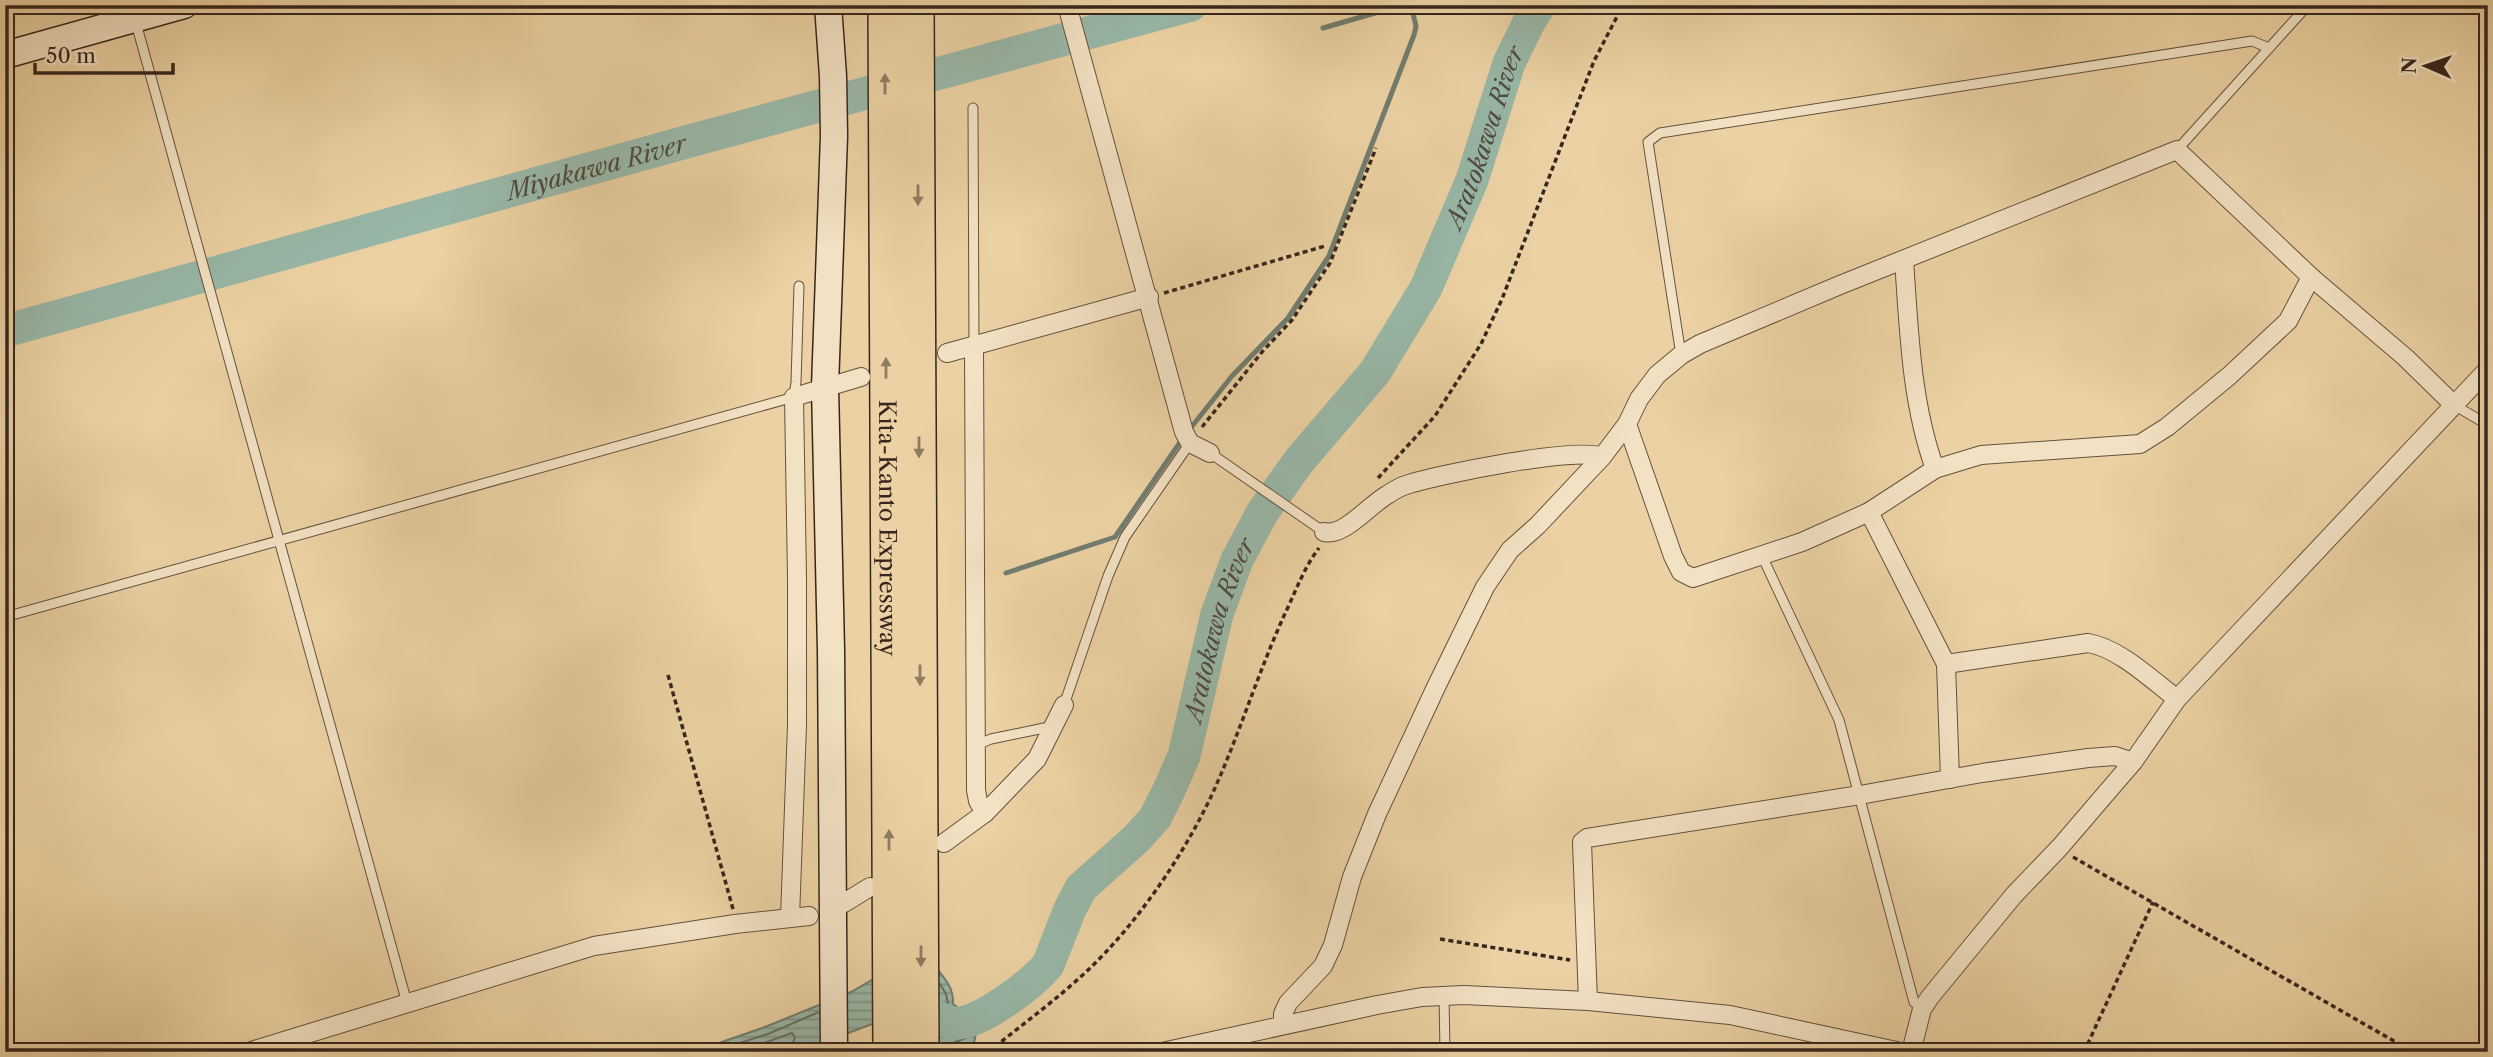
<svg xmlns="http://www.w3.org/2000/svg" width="2493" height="1057" font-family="'Libre Caslon Text',serif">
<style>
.water{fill:url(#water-rules);stroke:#717d70;stroke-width:2}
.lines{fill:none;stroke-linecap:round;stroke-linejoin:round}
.shore{stroke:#686e62;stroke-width:2}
.stream{stroke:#717d70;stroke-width:5}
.river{stroke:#98b7a7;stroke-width:33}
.lane-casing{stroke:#64513e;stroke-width:11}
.street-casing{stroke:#64513e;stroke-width:20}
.secondary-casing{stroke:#37261d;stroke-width:29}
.highway-casing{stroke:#37261d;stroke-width:36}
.path{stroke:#37261d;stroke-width:3.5;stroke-dasharray:5 3.5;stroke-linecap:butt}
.lane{stroke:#f2e1c3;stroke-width:9}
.street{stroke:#f2e1c3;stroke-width:18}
.secondary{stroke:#f2e1c3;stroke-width:26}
.highway{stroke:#ebd1a3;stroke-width:33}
.oneway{fill:#917c60}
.labels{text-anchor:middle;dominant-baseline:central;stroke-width:6;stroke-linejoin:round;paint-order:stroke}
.street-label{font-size:23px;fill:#37261d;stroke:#f2e1c3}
.water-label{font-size:24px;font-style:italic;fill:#4f4a40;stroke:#f2e1c3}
</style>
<defs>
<pattern id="water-rules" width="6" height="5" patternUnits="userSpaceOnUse" patternTransform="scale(1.75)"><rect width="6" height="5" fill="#98b7a7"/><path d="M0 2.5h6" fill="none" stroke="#7d9587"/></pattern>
</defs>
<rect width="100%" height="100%" fill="#ebd1a3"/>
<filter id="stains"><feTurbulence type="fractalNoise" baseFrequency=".00286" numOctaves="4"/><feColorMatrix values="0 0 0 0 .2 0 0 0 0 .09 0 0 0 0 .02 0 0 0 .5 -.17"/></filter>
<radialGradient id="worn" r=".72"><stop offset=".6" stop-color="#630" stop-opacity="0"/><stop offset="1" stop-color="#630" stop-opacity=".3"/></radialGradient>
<path class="water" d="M934 965C944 978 954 987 953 1004L962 1011 976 1012 979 1019 974 1043 951 1052H938L872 1024 798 1052H693L765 1027 851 992 877 977Z"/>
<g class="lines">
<g class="shore">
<path d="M940 984 946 994 949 1009 959 1017 971 1021 968 1037 953 1043 949 1052"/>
<path d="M711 1052 768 1034 819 1012"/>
<path d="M739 1052 792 1033 795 1037 790 1052"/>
</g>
<g class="stream">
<path d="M1323 28 1403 5"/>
<path d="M1189 430 1232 376 1288 318 1329 256 1414 35 1416 26 1411 5"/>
<path d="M1006 573 1115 537 1183 438"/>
</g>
<g class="river">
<path id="s1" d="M5 331 697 139 1191 5"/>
<path id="s2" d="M937 1017C942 1019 948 1022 953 1023 977 1027 1033 983 1048 965L1070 909 1081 888 1136 839 1155 818 1170 788 1184 756 1217 614 1237 560 1262 513 1299 461 1375 372 1426 288 1472 180 1509 63 1529 22 1540 5"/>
</g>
<g class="lane-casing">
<g id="lane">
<path d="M136 23 407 1003"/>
<path d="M973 108 974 346"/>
<path d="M2177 150 2308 5"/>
<path d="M1681 355 1648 142 1660 133 2252 41 2269 48"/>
<path d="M2454 405 2488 425"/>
<path d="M1210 453 1324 532"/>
<path d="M1762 556 1839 720 1914 1002 1922 1009"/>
<path d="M5 617 794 397 796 382 799 286"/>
<path d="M1064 705 1108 576 1125 537 1190 443"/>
<path d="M976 745 991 739 1044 728H1053"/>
<path d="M1444 996 1445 1052"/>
</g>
</g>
<g class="street-casing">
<g id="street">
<path d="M1067 5 1184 432 1190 443 1210 453"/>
<path d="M1904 260C1909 330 1911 403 1935 469"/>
<path d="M974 346 976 790 978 801 985 813"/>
<path d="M947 353 1149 297"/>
<path d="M1627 424 1673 556 1681 572 1693 578 1802 542 1869 512 1935 469 1981 455 2140 444 2167 427 2229 376 2288 321 2311 277"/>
<path d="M1869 512 1946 664 2088 643C2119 648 2152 680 2177 699"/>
<path d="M1324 532C1344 537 1369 505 1387 495 1393 491 1399 487 1406 485 1435 475 1579 446 1602 457"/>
<path d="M1946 664 1950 779"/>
<path d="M944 843 985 813 1037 759 1064 705"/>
<path d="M844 903 870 887"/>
<path d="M790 918 797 725V578L794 397 861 377"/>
<path d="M1588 1001 1582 842 1587 838 1860 795 1982 773 2088 758 2115 756 2133 762"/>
<path d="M1283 1025V1014L1288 1003 1323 966 1333 945 1352 877 1377 814 1436 687 1485 587 1510 550 1538 525 1602 457 1627 424 1639 399 1657 375 1681 355 1700 344 1840 285 2177 150 2311 277 2406 358 2454 405"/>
<path d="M248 1052 594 946 735 924 809 916"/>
<path d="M1162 1052 1377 1005 1422 997 1464 995 1588 1001 1730 1015 1901 1052"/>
<path d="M1911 1052 1922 1009 1930 997 2014 895 2060 847 2133 762 2177 699 2488 369"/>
</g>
</g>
<g class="secondary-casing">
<g id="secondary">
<path d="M828 5 833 76 834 136 825 387 831 650 834 1052"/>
<path d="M5 55 184 5"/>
</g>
</g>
<g class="highway-casing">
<g id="highway">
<path id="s3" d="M885 5 890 1052"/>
<path d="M917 5 922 1052"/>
</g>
</g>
<g class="path">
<path d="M1164 293 1325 246"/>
<path d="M1202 427 1262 352 1292 320 1330 263 1376 148"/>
<path d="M1378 478 1435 416 1481 344 1502 299 1594 61 1623 5"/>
<path d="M668 675 733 909"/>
<path d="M2073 857 2413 1052"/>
<path d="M1440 939 1570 960"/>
<path d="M1002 1041 1010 1052"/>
<path d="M988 1052C1022 1025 1056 1000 1087 971 1138 923 1186 852 1215 788 1242 727 1261 664 1289 605 1298 585 1306 565 1319 548"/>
<path d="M2084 1052 2153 902"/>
</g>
<use href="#lane" class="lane"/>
<use href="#street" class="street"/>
<use href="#secondary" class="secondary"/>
<use href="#highway" class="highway"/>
</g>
<defs><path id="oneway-solid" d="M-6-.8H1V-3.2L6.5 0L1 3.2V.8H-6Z" transform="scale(1.75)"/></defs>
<g class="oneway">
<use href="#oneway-solid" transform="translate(885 84) rotate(-90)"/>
<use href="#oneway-solid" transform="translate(918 195) rotate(90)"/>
<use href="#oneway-solid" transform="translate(886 368) rotate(-90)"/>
<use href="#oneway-solid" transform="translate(919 447) rotate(90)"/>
<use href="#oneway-solid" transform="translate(920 675) rotate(90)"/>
<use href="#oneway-solid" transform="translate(889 840) rotate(-90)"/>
<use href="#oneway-solid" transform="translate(921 956) rotate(90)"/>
</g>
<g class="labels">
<g class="street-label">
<text stroke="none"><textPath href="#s3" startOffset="523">Kita-Kanto Expressway</textPath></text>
</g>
<g class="water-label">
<text stroke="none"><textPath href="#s2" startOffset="1083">Aratokawa River</textPath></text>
<text stroke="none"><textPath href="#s1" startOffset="614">Miyakawa River</textPath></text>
<text stroke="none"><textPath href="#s2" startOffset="516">Aratokawa River</textPath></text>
</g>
</g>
<rect width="2493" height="1057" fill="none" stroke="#ebd1a3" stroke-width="28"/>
<rect x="7" y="7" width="2479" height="1043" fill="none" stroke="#37261d" stroke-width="3.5"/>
<rect x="14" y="14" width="2465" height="1029" fill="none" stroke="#37261d" stroke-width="2"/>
<g transform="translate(2426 66) rotate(272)" stroke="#f2e1c3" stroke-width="5" paint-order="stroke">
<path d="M0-5L12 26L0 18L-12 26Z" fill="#37261d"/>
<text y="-10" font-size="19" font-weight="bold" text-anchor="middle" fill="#37261d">N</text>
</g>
<path d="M35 63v10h138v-10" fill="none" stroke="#37261d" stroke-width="3.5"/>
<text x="46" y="63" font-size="21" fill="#37261d" stroke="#f2e1c3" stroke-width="5" paint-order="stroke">50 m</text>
<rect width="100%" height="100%" filter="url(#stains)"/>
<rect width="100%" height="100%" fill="url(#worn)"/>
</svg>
